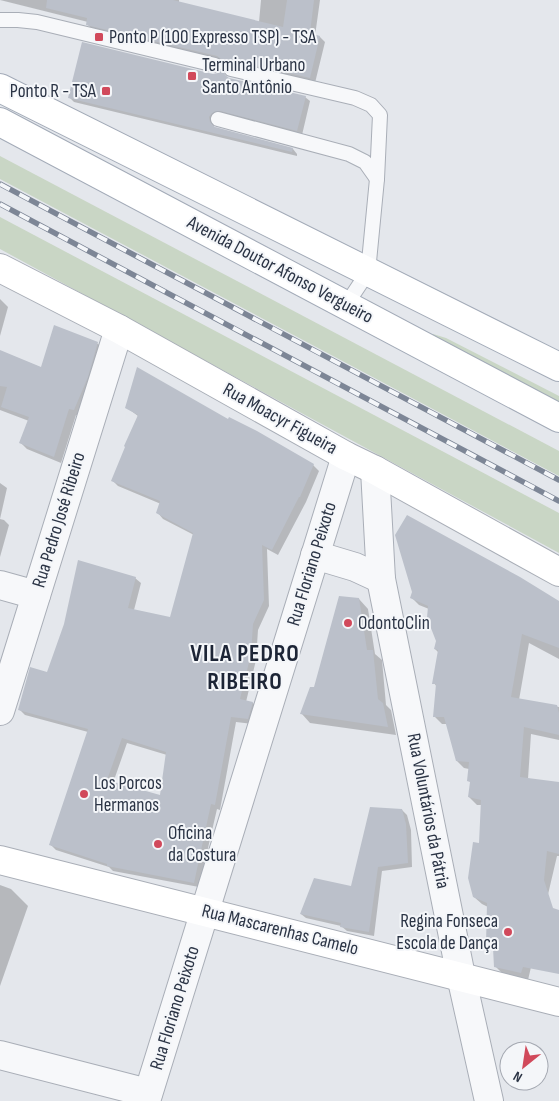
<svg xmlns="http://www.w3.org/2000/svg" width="559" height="1101" font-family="'Sofia Sans Condensed',sans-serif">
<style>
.green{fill:#c9d6c5}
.shadow{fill:#0003;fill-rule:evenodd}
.building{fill:#bbc0ca;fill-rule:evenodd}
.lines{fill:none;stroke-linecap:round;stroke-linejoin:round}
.lane-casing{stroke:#a9aeb7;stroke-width:16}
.street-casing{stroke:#a9aeb7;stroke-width:30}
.secondary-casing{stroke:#a9aeb7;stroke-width:30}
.primary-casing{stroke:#a3abb8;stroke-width:30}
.lane{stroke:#f7f8fa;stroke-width:14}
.street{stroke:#f7f8fa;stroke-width:28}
.secondary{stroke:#fff;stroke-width:28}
.primary{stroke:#fff;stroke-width:28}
.rail-casing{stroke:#7d8696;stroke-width:5.5}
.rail{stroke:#f4f6f9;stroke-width:4;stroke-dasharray:11;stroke-linecap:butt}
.poi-dot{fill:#d1495b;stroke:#f4f6f9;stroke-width:2}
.labels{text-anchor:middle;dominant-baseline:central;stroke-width:4;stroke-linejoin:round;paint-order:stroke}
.poi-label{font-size:19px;fill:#2b3445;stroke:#f4f6f9;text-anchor:start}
.street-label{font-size:19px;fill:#2b3445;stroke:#f4f6f9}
.district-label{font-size:24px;font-weight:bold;letter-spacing:1px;fill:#1d2536;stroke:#f4f6f9}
</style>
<rect width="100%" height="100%" fill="#e4e7ec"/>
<g class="green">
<path d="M0 156 559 451V476L0 179Z"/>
<path d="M0 217 559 513V553L0 249Z"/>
<path d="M433 334 446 338 559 396V406L431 339Z"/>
</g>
<g class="shadow">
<path d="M0 0H179V3L259 22 261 0H320L315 36 320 37 325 42 315 83 230 69 224 61 93 30 87 24 88 22Z"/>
<path d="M222 71 228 79 305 97 310 101 302 135 214 122V128L293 149 297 154V156L74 102 70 98 218 74Z"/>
<path d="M0 299 8 307 0 336Z"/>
<path d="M55 327 98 344 105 350 80 416 76 415 61 463 27 449 20 442 29 421 0 410V351L42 368Z"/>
<path d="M126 407 229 420 313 465 319 471 306 502 278 555 267 549 269 606 258 630 256 660 246 702 253 703 258 709 253 724 236 722 220 810 217 809 199 887 113 871 109 867 56 850 50 844 88 732 25 715 19 709 48 673 135 578 141 583 134 610 171 619 194 535 163 519 158 513 161 504 118 486 113 481 138 416ZM127 743 167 755 161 797 113 783Z"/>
<path d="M0 483 7 488 0 519 4 520 9 525 0 557Z"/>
<path d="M411 597 559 602V659L529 643 519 700 559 707V740L531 734 528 779 559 784V856H557L528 980 503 974 496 967 495 951 487 944 488 907 482 904 474 897 480 845 482 805H477L469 797 471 783 469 769 464 768 457 761 447 724H442L434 716 437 687 434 683 439 653 435 649 437 641 429 609 419 605Z"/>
<path d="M359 599 368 609 375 654 382 660 386 705 391 710 396 735 310 723 302 714Z"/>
<path d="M402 810 407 815 411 830 412 867 382 871 374 936 347 931 341 926 306 918 301 914 351 888Z"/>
<path d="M0 885 11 889 28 906 0 986Z"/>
</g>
<g class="building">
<path d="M47 0H173L283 27 287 0H314L310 33 320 36 310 78 233 60 228 61 224 65 221 59 217 56 86 25 87 18 46 8Z"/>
<path d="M82 42 213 74 218 73 222 69 225 75 229 78 306 96 297 131 220 111 212 113 209 117 210 122 215 127 293 148 292 152 68 98Z"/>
<path d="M54 325 98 342 88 377 74 410 69 409 54 457 19 443 29 417 1 407 7 387 0 386V350L41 367Z"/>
<path d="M137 367 228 419 229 417 257 431 314 464 300 497H299L272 550 262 545 264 600 253 624 251 654 240 699 253 702 248 719 231 717 215 805 211 804 194 883 107 866V864L49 845 88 729 18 710 30 667 47 672 64 624 78 560 136 577 128 608 170 617 193 533 156 513 160 501 111 481 125 447 124 446 138 415 125 408ZM122 738 166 752 160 795 107 780Z"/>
<path d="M407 515 520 577 559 601V648L522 634 511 697 557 705 559 713V735L524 727 520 777 559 782V854L547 851 544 880 553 908 559 910V974L523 967 521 973 494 967 493 948 486 944 487 903 473 897 468 878 473 842 479 843 481 800 468 797 470 782 467 781 469 762 456 761 444 717H433L436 684H432L438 650 434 649 436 641 427 618 428 606 410 598 412 592 395 535Z"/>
<path d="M339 596 359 598 367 650H373L378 699 383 703 388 727 300 714 310 687H314Z"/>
<path d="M370 807 402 809 406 824 408 863 378 867 369 932 340 927 341 923 300 914 314 878 351 886Z"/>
</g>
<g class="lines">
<g class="lane-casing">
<g id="lane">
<path d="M0 20H18L37 22 215 65"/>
<path d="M231 69 355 98 371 105 380 115 377 179 368 272 346 305"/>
<path d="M218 119 349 154 365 162 377 179"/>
</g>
</g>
<g class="street-casing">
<g id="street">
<path d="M375 470 381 579 461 976 489 1101"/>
<path d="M315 555 355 567 381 579"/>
<path d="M0 585 36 595"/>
<path d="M0 711 119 329"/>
<path d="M0 1055 148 1093"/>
<path d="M146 1101 346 456"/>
</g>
</g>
<g class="secondary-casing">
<g id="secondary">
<path d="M0 268 119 329 346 456 375 470 559 572"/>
<path d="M0 860 559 1002"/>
</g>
</g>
<g class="primary-casing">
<g id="primary">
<path d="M0 88 559 367"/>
<path d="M0 122 559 418"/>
</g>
</g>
<use href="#lane" class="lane"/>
<use href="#street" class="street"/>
<use href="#secondary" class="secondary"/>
<use href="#primary" class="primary"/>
<g class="rail-casing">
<g id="rail">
<path d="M0 184 559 480"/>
<path d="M0 204 559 501"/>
</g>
</g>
<use href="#rail" class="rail"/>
</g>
<g class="poi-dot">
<rect x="94" y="32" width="10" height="10" rx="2.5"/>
<rect x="187" y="71" width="10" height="10" rx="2.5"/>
<rect x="101" y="86" width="10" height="10" rx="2.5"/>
<circle cx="348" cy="623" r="5"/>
<circle cx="84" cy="794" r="5"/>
<circle cx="158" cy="844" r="5"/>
<circle cx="508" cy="932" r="5"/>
</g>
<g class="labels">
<g class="poi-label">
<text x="109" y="37">Ponto P (100 Expresso TSP) - TSA</text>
<text x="202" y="65">Terminal Urbano<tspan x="202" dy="22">Santo Antônio</tspan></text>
<text x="96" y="91" text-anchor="end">Ponto R - TSA</text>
<text x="358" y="623">OdontoClin</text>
<text x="94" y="783">Los Porcos<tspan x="94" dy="22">Hermanos</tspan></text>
<text x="168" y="833">Oficina<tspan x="168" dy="22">da Costura</tspan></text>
<text x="498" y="921" text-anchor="end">Regina Fonseca<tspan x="498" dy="22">Escola de Dança</tspan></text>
</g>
<g class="street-label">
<text transform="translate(280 270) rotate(28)">Avenida Doutor Afonso Vergueiro</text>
<text transform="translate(280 419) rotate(29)">Rua Moacyr Figueira</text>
<text transform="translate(59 520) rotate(-73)">Rua Pedro José Ribeiro</text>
<text transform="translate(312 564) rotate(-73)">Rua Floriano Peixoto</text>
<text transform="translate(428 811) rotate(79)">Rua Voluntários da Pátria</text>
<text transform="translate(280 930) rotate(14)">Rua Mascarenhas Camelo</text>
<text transform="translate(175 1008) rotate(-73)">Rua Floriano Peixoto</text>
</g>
<g class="district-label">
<text x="245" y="653">VILA PEDRO<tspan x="245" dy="28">RIBEIRO</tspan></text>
</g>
</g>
<g transform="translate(524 1066) rotate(210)"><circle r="24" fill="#f4f6f9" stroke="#a4a8b1"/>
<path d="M0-4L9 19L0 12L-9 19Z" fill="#d1495b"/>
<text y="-8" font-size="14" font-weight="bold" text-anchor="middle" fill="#2b3445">N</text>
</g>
</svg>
